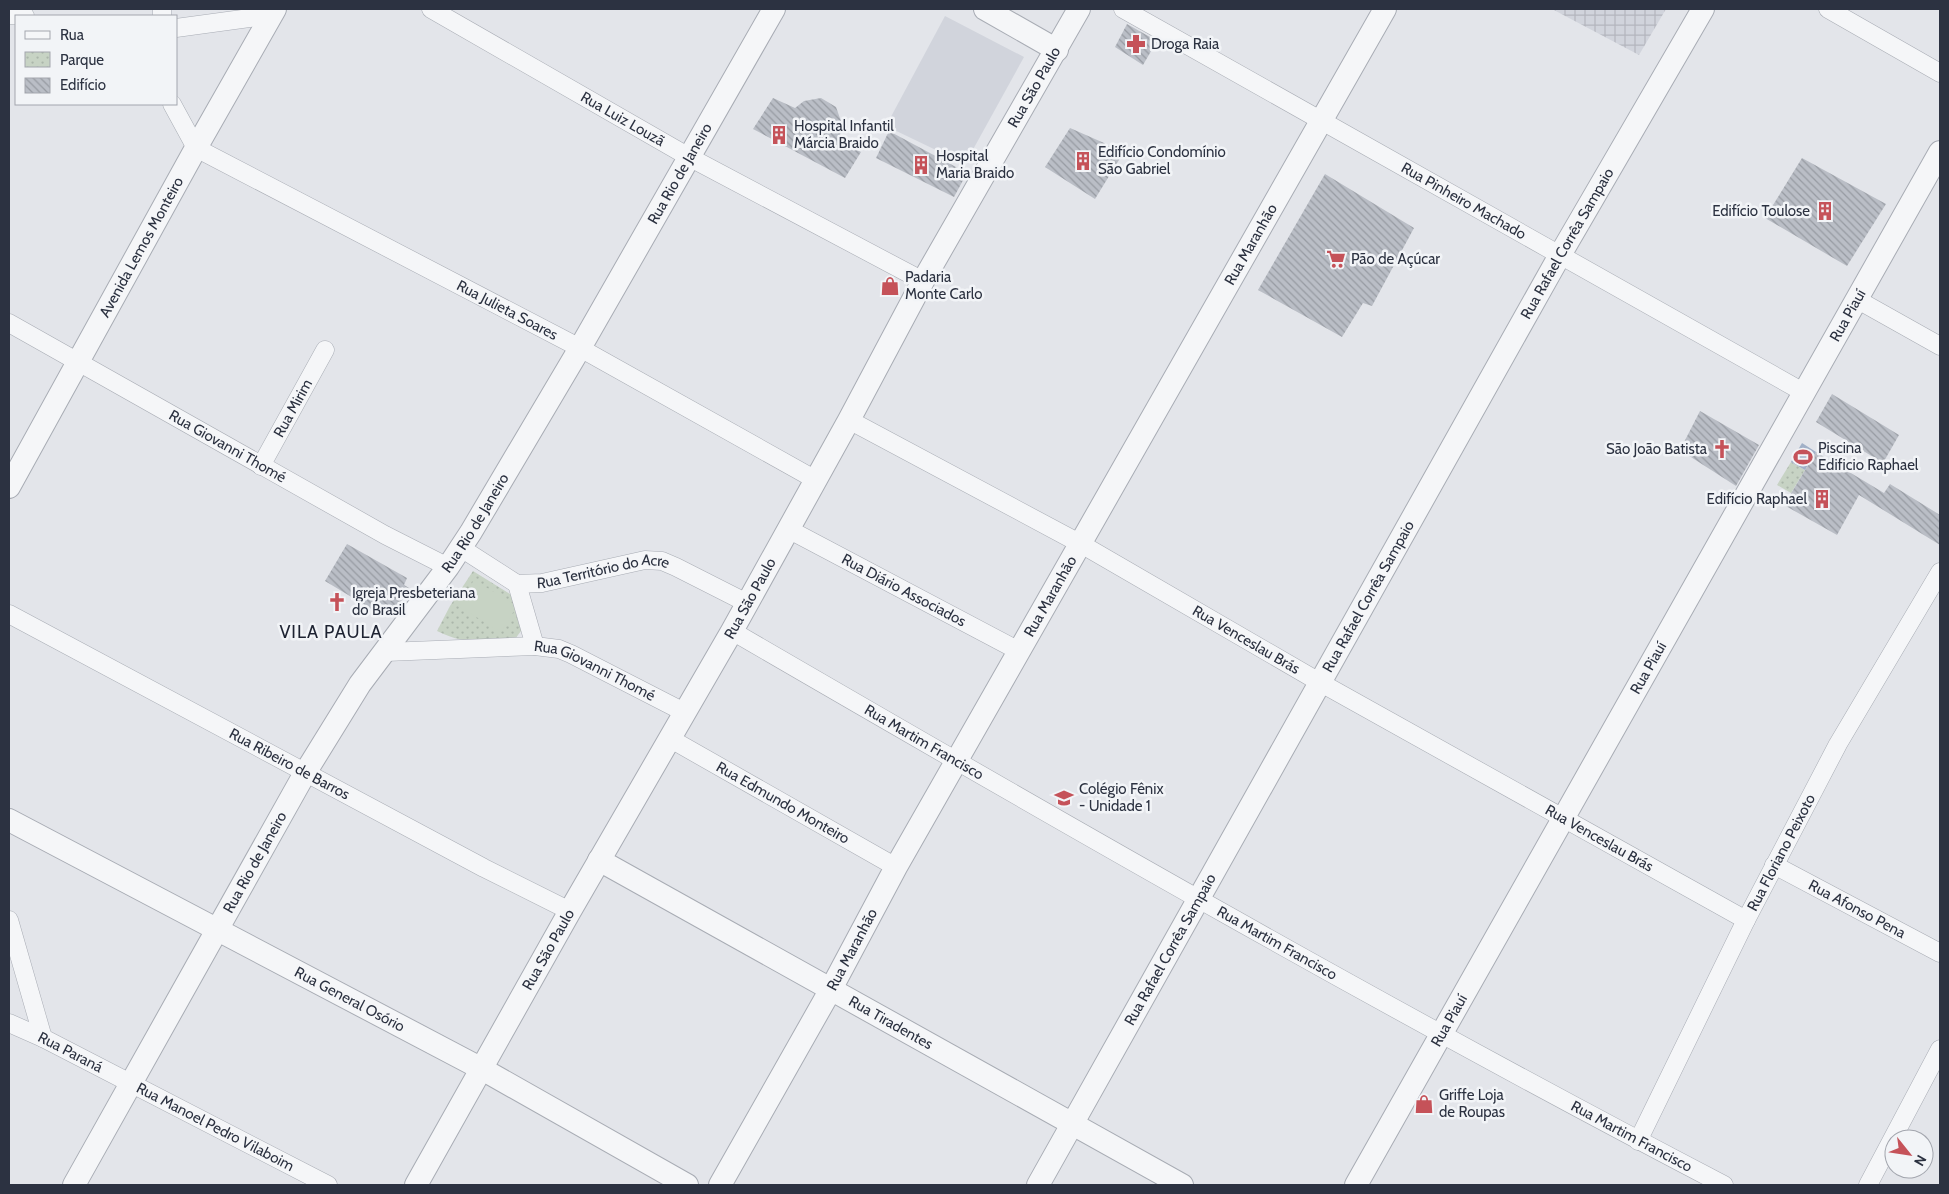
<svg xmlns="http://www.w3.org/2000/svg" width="1949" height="1194" font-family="Cabin,sans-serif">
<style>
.built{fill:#d1d4dc}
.industrial{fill:url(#industrial-grid)}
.park{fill:url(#park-dots)}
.garden{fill:#c7d3c4}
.water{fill:#a1b0c7}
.building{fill:url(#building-back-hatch)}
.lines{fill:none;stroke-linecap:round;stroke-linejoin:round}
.minor-casing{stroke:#a8acb4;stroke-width:19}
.tertiary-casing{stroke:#a8acb4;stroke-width:24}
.minor{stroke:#f5f6f8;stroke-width:18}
.tertiary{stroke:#f5f6f8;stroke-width:22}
.labels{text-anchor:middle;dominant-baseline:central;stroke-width:5;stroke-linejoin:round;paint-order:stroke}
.poi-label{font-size:15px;fill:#2c3241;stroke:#f2f4f7;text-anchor:start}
.street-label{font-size:15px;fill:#2c3241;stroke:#f2f4f7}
.quarter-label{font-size:18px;letter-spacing:1px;fill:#1e2332;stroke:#f2f4f7}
</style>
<defs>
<pattern id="industrial-grid" width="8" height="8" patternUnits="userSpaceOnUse" patternTransform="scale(1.25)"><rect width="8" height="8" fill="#d1d4dc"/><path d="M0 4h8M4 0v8" fill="none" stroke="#b4b6be"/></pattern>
<pattern id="park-dots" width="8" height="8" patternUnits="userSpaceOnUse" patternTransform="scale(1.25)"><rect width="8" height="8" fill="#c7d3c4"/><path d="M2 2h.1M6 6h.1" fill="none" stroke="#abb6aa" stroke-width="1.8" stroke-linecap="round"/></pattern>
<pattern id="building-back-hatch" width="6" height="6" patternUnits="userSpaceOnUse" patternTransform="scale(1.25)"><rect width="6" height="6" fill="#babec6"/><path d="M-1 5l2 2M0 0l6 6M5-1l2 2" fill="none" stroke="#979ba2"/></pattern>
</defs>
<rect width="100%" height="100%" fill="#e3e5ea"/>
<path class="built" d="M945 16 1024 57 965 164 886 126Z"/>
<path class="industrial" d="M1552 9H1666L1639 55Z"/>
<g class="park">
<path d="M1791 462 1805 470 1791 493 1777 485Z"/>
<path d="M473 571 515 597 524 627 515 639C485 642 465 645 437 631L450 606Z"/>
</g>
<path class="garden" d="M474 580 517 606 501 632 458 606Z"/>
<path class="water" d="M1802 443 1816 452 1805 470 1791 462Z"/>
<g class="building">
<path d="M1127 24 1157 41 1143 65 1115 47Z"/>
<path d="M773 98 795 108 804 101 821 98 836 107 842 124 839 141 861 152 845 178 753 129Z"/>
<path d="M1070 128 1104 143 1122 155 1095 199 1045 167Z"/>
<path d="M889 131 967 173 954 197 876 158Z"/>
<path d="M1802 158 1886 204 1847 266 1765 218Z"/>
<path d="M1325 174 1414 228 1372 306 1363 303 1342 337 1258 290Z"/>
<path d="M1832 394 1899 435 1883 463 1816 422Z"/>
<path d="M1700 411 1759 445 1736 486 1680 450Z"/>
<path d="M1816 452 1884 493 1890 484 1940 515V545L1859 495 1837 535 1784 505Z"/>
<path d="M347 544 407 578 404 585 409 588 393 615 383 616 325 581Z"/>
</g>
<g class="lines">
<g class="minor-casing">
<g id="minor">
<path id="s1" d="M431 9 689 157 923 281"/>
<path id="s2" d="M1123 9 1805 393"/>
<path d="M1828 9 1940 73"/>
<path d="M9 15 25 16"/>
<path d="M162 16V9"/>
<path d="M176 28 272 15"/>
<path id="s3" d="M172 104 196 148 580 348 816 480"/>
<path d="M1858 300 1940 346"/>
<path id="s4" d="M9 323 385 535 448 567"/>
<path id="s5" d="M849 420 1081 544 1321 683 1746 920"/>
<path id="s6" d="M261 466 325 350"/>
<path id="s7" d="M788 529 1019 651"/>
<path id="s8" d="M461 548 517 584 542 583 645 560 662 561 676 567 747 603"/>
<path d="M517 584 535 646"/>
<path id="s9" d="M9 614 484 868 570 911"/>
<path id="s10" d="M732 631C1059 821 1388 1010 1724 1185"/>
<path id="s11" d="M386 652 535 646 559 649 571 654 684 712"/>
<path id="s12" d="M669 738 896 867"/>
<path id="s13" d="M1774 865 1940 953"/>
<path d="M9 920 43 1038"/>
<path id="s14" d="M9 1023 43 1038 328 1185"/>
<path id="s15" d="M1638 1141 1746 920 1838 744 1940 572"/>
<path d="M1868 1185 1940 1049"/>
</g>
</g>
<g class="tertiary-casing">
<g id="tertiary">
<path d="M985 9 1057 50"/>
<path id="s16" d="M9 487 196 148 275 9"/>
<path id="s17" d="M9 820 482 1069 687 1185"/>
<path id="s18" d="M599 860 1182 1185"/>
<path id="s19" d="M74 1185 305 773 360 684 448 567 471 532 580 348 774 9"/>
<path id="s20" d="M416 1185 570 911 732 631 849 420 923 281 1079 9"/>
<path id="s21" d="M720 1185 831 989 896 867 1385 9"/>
<path id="s22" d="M1038 1185 1560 255 1703 9"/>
<path id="s23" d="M1356 1185 1940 152"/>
</g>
</g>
<use href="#minor" class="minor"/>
<use href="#tertiary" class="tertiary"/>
</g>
<defs>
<g id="pharmacy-bare" transform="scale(1.5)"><path d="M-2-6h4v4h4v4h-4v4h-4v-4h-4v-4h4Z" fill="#c55259" stroke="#f2f4f7" stroke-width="2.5" paint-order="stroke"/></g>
<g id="building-bare" transform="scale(1.5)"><path d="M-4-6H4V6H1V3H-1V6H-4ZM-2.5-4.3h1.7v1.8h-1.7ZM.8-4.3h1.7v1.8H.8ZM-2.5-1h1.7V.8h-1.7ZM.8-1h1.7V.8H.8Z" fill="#c55259" stroke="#f2f4f7" stroke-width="2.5" paint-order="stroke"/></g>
<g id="supermarket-bare" transform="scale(1.5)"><path d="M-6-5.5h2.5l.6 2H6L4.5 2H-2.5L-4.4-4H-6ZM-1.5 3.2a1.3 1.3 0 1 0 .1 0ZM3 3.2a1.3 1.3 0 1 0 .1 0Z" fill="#c55259" stroke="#f2f4f7" stroke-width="2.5" paint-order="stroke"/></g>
<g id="shop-bare" transform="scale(1.5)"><path d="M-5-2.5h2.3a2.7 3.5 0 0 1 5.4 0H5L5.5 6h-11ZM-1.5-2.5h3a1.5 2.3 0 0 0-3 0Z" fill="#c55259" stroke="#f2f4f7" stroke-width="2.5" paint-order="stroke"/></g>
<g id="church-bare" transform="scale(1.5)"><path d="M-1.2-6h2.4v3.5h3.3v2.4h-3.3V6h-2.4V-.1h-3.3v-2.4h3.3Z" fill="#c55259" stroke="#f2f4f7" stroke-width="2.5" paint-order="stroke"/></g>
<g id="stadium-bare" transform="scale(1.5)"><path d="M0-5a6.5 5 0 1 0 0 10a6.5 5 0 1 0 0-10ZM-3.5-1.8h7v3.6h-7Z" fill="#c55259" stroke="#f2f4f7" stroke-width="2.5" paint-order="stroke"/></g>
<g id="school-bare" transform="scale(1.5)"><path d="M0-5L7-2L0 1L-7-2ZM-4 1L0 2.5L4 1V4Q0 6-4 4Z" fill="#c55259" stroke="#f2f4f7" stroke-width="2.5" paint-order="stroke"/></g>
</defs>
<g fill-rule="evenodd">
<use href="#pharmacy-bare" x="1136" y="44"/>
<use href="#building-bare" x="779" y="135"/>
<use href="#building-bare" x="1083" y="161"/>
<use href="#building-bare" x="921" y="165"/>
<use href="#building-bare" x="1825" y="211"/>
<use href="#supermarket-bare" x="1336" y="259"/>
<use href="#shop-bare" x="890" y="286"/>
<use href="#church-bare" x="1722" y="449"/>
<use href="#stadium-bare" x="1803" y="457"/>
<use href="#building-bare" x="1822" y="499"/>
<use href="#church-bare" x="337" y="602"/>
<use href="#school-bare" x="1064" y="798"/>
<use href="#shop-bare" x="1424" y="1104"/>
</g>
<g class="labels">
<g class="poi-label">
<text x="1151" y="44">Droga Raia</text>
<text x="794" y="126">Hospital Infantil<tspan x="794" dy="17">Márcia Braido</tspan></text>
<text x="1098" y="152">Edifício Condomínio<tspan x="1098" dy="17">São Gabriel</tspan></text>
<text x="936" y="156">Hospital<tspan x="936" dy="17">Maria Braido</tspan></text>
<text x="1810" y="211" text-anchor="end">Edifício Toulose</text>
<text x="1351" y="259">Pão de Açúcar</text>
<text x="905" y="277">Padaria<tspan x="905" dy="17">Monte Carlo</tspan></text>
<text x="1818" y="448">Piscina<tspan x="1818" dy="17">Edificio Raphael</tspan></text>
<text x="1707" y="449" text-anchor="end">São João Batista</text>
<text x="1807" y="499" text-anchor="end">Edifício Raphael</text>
<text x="352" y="593">Igreja Presbeteriana<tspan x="352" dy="17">do Brasil</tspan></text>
<text x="1079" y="789">Colégio Fênix<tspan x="1079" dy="17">- Unidade 1</tspan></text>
<text x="1439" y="1095">Griffe Loja<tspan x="1439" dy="17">de Roupas</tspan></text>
</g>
<g class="street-label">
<text stroke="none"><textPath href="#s20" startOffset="1260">Rua São Paulo</textPath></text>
<text stroke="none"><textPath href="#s1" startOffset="221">Rua Luiz Louzã</textPath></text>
<text stroke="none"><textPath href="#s19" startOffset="1180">Rua Rio de Janeiro</textPath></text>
<text stroke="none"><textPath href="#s2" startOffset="391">Rua Pinheiro Machado</textPath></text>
<text stroke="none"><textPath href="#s22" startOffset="1080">Rua Rafael Corrêa Sampaio</textPath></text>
<text stroke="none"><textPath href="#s21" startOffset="1080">Rua Maranhão</textPath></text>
<text stroke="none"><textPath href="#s16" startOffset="274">Avenida Lemos Monteiro</textPath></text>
<text stroke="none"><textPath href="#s3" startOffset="401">Rua Julieta Soares</textPath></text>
<text stroke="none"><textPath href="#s23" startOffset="999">Rua Piauí</textPath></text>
<text stroke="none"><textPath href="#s6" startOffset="66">Rua Mirim</textPath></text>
<text stroke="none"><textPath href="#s4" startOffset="251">Rua Giovanni Thomé</textPath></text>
<text stroke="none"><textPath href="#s19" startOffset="775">Rua Rio de Janeiro</textPath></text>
<text stroke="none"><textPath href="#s8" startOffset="154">Rua Território do Acre</textPath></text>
<text stroke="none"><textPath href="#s7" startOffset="131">Rua Diário Associados</textPath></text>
<text stroke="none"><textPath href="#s21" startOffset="675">Rua Maranhão</textPath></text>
<text stroke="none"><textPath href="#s22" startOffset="675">Rua Rafael Corrêa Sampaio</textPath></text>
<text stroke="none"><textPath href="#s20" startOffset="675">Rua São Paulo</textPath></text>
<text stroke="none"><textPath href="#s5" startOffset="454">Rua Venceslau Brás</textPath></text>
<text stroke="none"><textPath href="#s11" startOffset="214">Rua Giovanni Thomé</textPath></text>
<text stroke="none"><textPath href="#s23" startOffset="594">Rua Piauí</textPath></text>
<text stroke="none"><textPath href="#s10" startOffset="222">Rua Martim Francisco</textPath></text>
<text stroke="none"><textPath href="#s9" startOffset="318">Rua Ribeiro de Barros</textPath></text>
<text stroke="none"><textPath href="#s12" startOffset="131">Rua Edmundo Monteiro</textPath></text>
<text stroke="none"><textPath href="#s5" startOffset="859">Rua Venceslau Brás</textPath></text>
<text stroke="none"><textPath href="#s15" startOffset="322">Rua Floriano Peixoto</textPath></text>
<text stroke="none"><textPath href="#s19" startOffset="370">Rua Rio de Janeiro</textPath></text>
<text stroke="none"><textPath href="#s13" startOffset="94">Rua Afonso Pena</textPath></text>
<text stroke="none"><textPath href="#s10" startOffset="628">Rua Martim Francisco</textPath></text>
<text stroke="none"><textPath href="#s21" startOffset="270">Rua Maranhão</textPath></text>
<text stroke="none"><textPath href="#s22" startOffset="270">Rua Rafael Corrêa Sampaio</textPath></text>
<text stroke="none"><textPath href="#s20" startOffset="270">Rua São Paulo</textPath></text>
<text stroke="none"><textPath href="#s17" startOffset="385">Rua General Osório</textPath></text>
<text stroke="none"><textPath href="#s18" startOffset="334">Rua Tiradentes</textPath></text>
<text stroke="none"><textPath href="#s23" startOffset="189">Rua Piauí</textPath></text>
<text stroke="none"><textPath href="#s14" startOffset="68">Rua Paraná</textPath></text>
<text stroke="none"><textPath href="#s14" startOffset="231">Rua Manoel Pedro Vilaboim</textPath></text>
<text stroke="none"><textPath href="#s10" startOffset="1032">Rua Martim Francisco</textPath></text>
</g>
<g class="quarter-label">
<text x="331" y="632">VILA PAULA</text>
</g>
</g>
<rect width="1949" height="1194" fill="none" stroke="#2c3241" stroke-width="20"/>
<rect x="15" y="15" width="162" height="90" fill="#f2f4f7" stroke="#a3a6ae"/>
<rect x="25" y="31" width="25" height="8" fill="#f5f6f8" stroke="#a3a6ae"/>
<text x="60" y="40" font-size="15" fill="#2c3241">Rua</text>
<rect x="25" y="52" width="25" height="15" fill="url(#park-dots)" stroke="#a3a6ae"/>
<text x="60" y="65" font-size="15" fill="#2c3241">Parque</text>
<rect x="25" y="78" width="25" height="15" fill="url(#building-back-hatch)" stroke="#a3a6ae"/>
<text x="60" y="90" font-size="15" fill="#2c3241">Edifício</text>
<g transform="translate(1909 1154) rotate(120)"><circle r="24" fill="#f2f4f7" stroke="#a3a6ae"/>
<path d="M0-4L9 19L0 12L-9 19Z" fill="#c55259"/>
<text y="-8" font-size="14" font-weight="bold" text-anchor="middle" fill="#2c3241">N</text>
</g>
</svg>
